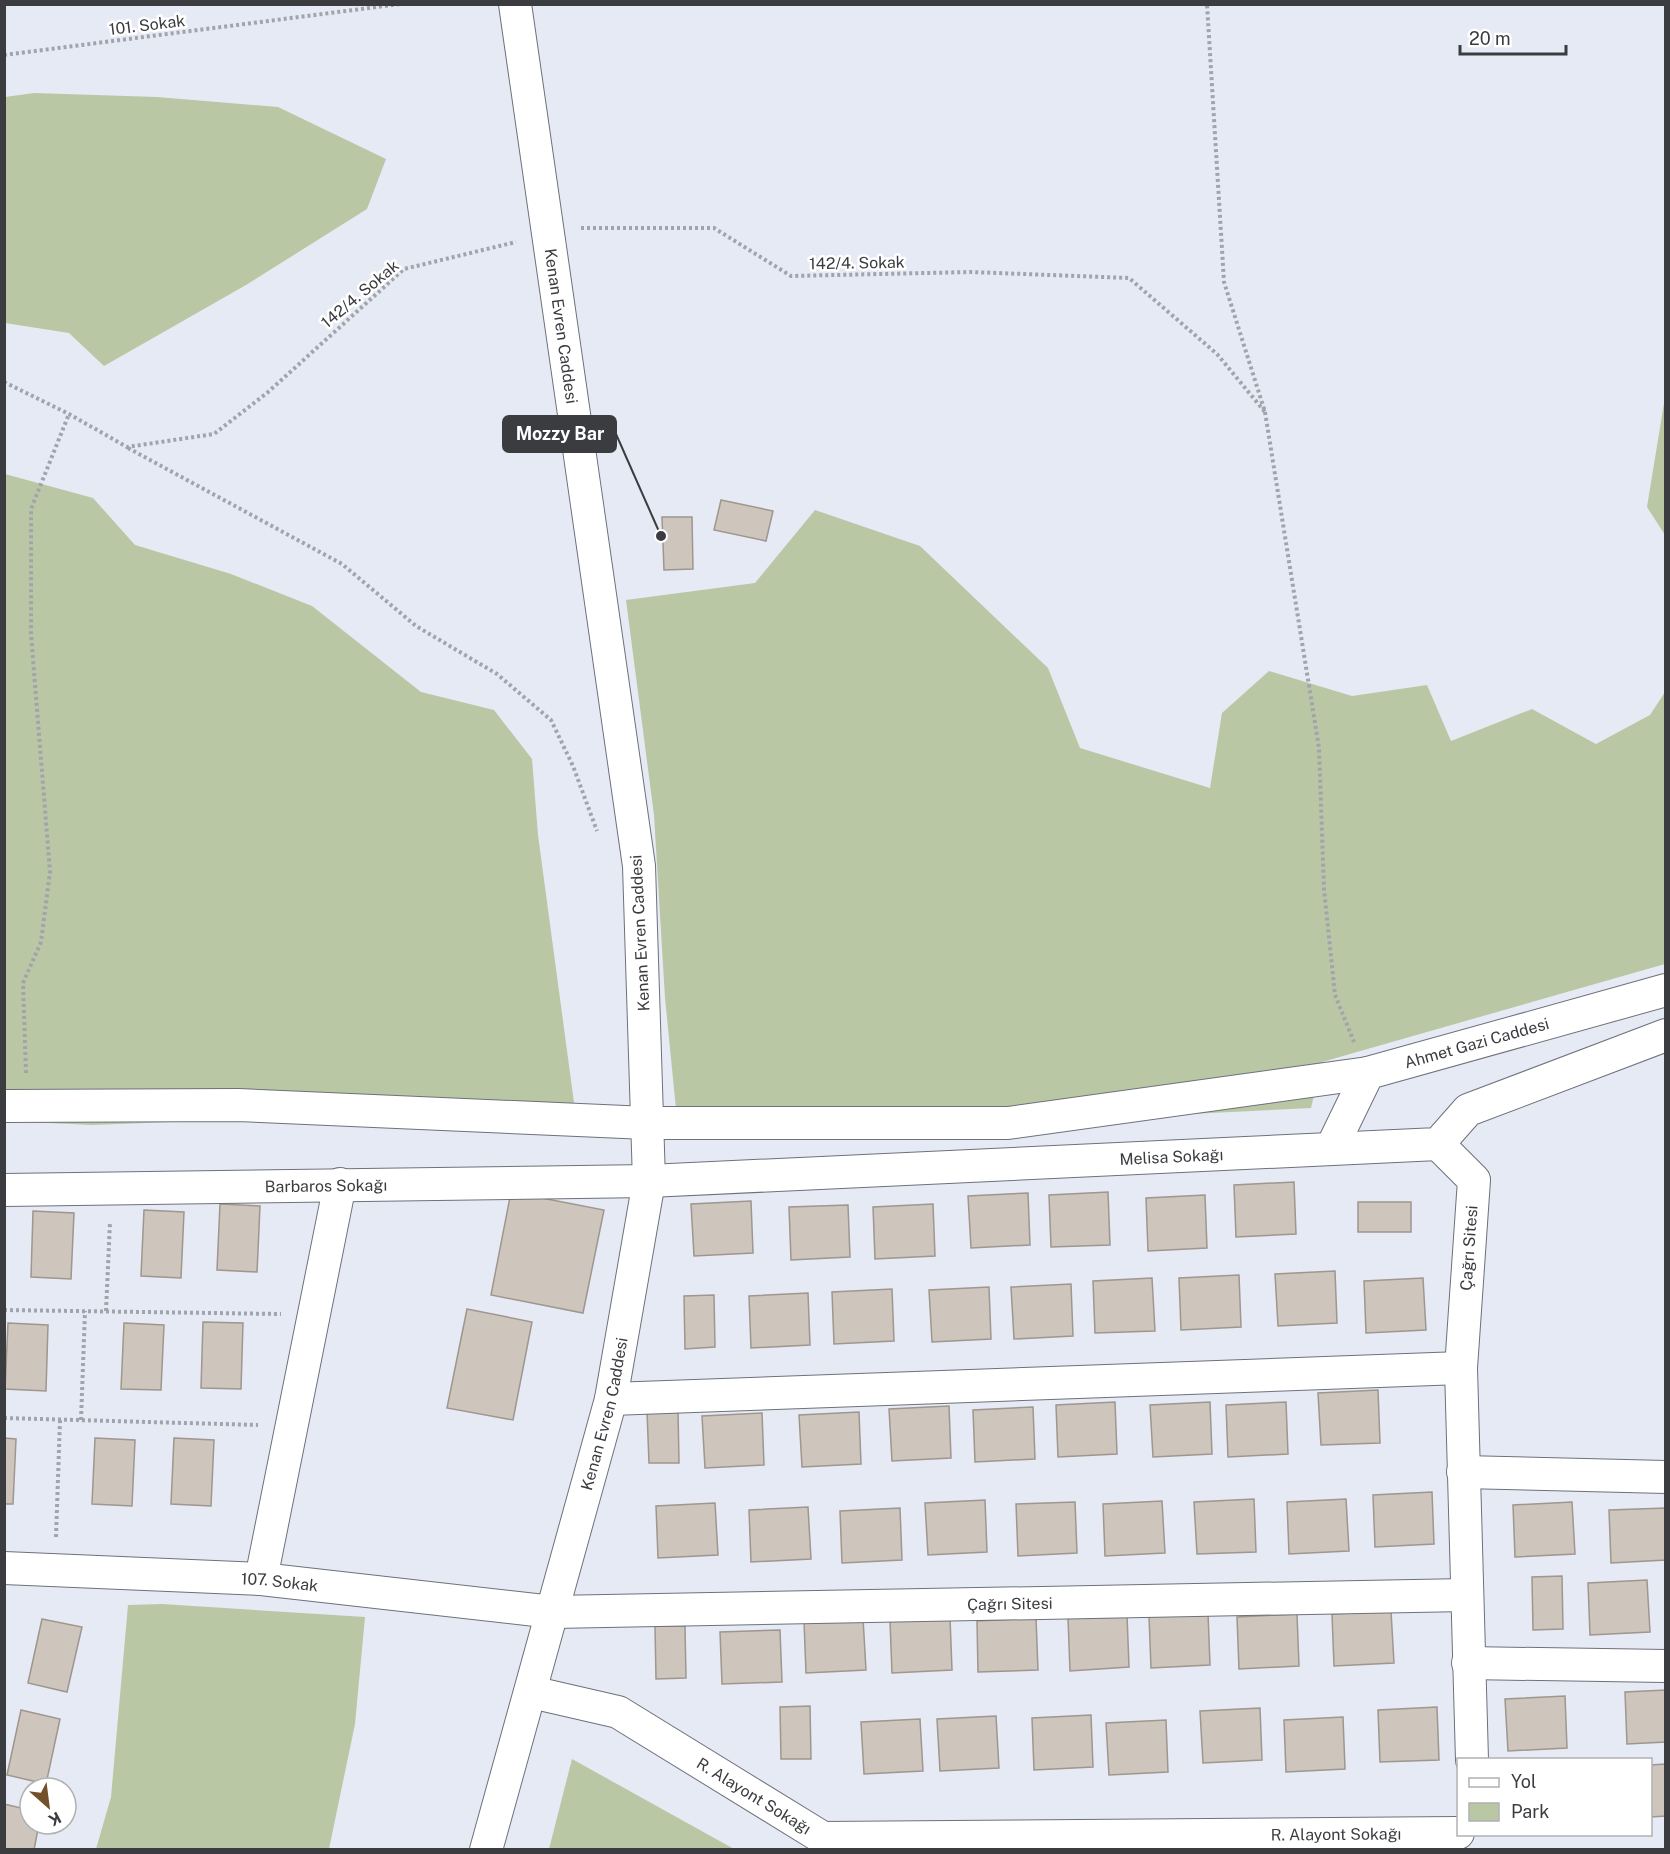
<svg xmlns="http://www.w3.org/2000/svg" width="1670" height="1854" font-family="'Public Sans',sans-serif">
<style>
.green{fill:#b9c7a5}
.building{fill:#cec5bd;stroke:#9e968f;stroke-width:1.5}
.lines{fill:none;stroke-linecap:round;stroke-linejoin:round}
.street-casing{stroke:#6d717a;stroke-width:34}
.path{stroke:#a1a4ab;stroke-width:4;stroke-dasharray:3 3;stroke-linecap:butt}
.street{stroke:#fff;stroke-width:32}
.labels{text-anchor:middle;dominant-baseline:central;stroke-width:5;stroke-linejoin:round;paint-order:stroke}
.street-label{font-size:16px;fill:#3b3c40;stroke:#fff}
.leader{fill:none;stroke:#3b3c40;stroke-width:2}
.callout-dot{fill:#3b3c40;stroke:#fff;stroke-width:2}
.callout{fill:#3b3c40;stroke:#3b3c40;stroke-width:2}
.callout-label{font-size:18px;text-anchor:middle;font-weight:bold;fill:#fff}
</style>
<rect width="100%" height="100%" fill="#e6eaf4"/>
<g class="green">
<path d="M34 93 157 97 278 107 386 159 367 209 246 285 104 366 69 333 5 323V97Z"/>
<path d="M1665 397V535L1647 507Z"/>
<path d="M5 474 93 498 135 545 231 574 312 606 421 692 494 710 532 759 538 835 577 1125 358 1115 92 1125 5 1121Z"/>
<path d="M815 510 920 546 1048 668 1080 748 1210 788 1222 713 1269 671 1352 696 1427 685 1451 741 1532 709 1596 744 1650 715 1665 692V964L1322 1062 1311 1108 679 1139 665 998 654 815 626 600 755 583Z"/>
<path d="M162 1604 365 1617 355 1724 329 1849H96L111 1797 128 1605Z"/>
<path d="M572 1759 734 1849H549Z"/>
</g>
<g class="building">
<path d="M721 500 773 511 766 541 714 530Z"/>
<path d="M662 517H692L693 569 664 570Z"/>
<path d="M1294 1182 1296 1234 1236 1237 1234 1185Z"/>
<path d="M511 1192 604 1210 583 1313 491 1295Z"/>
<path d="M1108 1192 1110 1245 1051 1247 1049 1195Z"/>
<path d="M1028 1193 1030 1245 971 1248 968 1196Z"/>
<path d="M1205 1195 1207 1248 1148 1251 1146 1198Z"/>
<path d="M751 1201 753 1253 694 1256 691 1204Z"/>
<rect x="1358" y="1202" width="53" height="30"/>
<path d="M220 1204 260 1206 257 1272 217 1270Z"/>
<path d="M933 1204 935 1256 875 1259 873 1207Z"/>
<path d="M848 1205 850 1257 791 1260 789 1207Z"/>
<path d="M144 1210 184 1212 181 1278 141 1276Z"/>
<path d="M33 1211 74 1213 71 1279 31 1277Z"/>
<path d="M1335 1271 1337 1323 1278 1326 1275 1274Z"/>
<path d="M1239 1275 1241 1327 1181 1330 1179 1278Z"/>
<path d="M1152 1278 1155 1331 1095 1333 1093 1281Z"/>
<path d="M1423 1278 1426 1330 1366 1333 1364 1281Z"/>
<path d="M1071 1284 1073 1336 1014 1339 1011 1287Z"/>
<path d="M989 1287 991 1339 932 1342 929 1290Z"/>
<path d="M892 1289 894 1341 834 1344 832 1292Z"/>
<path d="M808 1293 810 1345 751 1348 749 1296Z"/>
<path d="M714 1295 715 1347 685 1349 684 1296Z"/>
<path d="M467 1309 532 1322 513 1420 447 1408Z"/>
<path d="M203 1322 243 1323 241 1389 201 1388Z"/>
<path d="M8 1323 48 1325 46 1391 5 1389Z"/>
<path d="M124 1323 164 1325 161 1390 121 1389Z"/>
<path d="M1378 1390 1380 1443 1321 1445 1318 1393Z"/>
<path d="M1115 1402 1117 1454 1058 1457 1056 1405Z"/>
<path d="M1210 1402 1212 1454 1153 1457 1150 1405Z"/>
<path d="M1286 1402 1288 1454 1228 1457 1226 1405Z"/>
<path d="M949 1406 951 1458 892 1461 889 1409Z"/>
<path d="M1033 1407 1035 1459 975 1462 973 1410Z"/>
<path d="M678 1410 679 1463H649L647 1411Z"/>
<path d="M859 1412 861 1464 802 1467 799 1415Z"/>
<path d="M762 1413 764 1465 705 1468 702 1416Z"/>
<path d="M4 1438 16 1439 13 1504H4Z"/>
<path d="M95 1438 135 1440 132 1506 92 1504Z"/>
<path d="M174 1438 214 1440 211 1506 171 1504Z"/>
<path d="M1432 1492 1434 1544 1375 1547 1373 1495Z"/>
<path d="M1254 1499 1256 1552 1197 1554 1194 1502Z"/>
<path d="M1346 1499 1349 1551 1289 1554 1287 1502Z"/>
<path d="M985 1500 987 1552 928 1555 925 1503Z"/>
<path d="M1162 1501 1165 1553 1105 1556 1103 1504Z"/>
<path d="M1075 1502 1077 1553 1018 1556 1016 1504Z"/>
<path d="M1572 1502 1575 1554 1515 1557 1513 1505Z"/>
<path d="M715 1503 718 1555 658 1558 656 1506Z"/>
<path d="M808 1507 811 1559 751 1562 749 1510Z"/>
<path d="M900 1508 902 1560 842 1563 840 1511Z"/>
<path d="M1666 1508V1560L1611 1563 1609 1510Z"/>
<path d="M1562 1576 1563 1629 1533 1630 1532 1577Z"/>
<path d="M1647 1580 1650 1632 1590 1635 1588 1583Z"/>
<path d="M1391 1611 1394 1663 1334 1666 1332 1614Z"/>
<path d="M1208 1613 1210 1665 1151 1668 1149 1616Z"/>
<path d="M1297 1614 1299 1666 1239 1669 1237 1617Z"/>
<path d="M1127 1615 1129 1667 1070 1671 1068 1618Z"/>
<path d="M863 1618 866 1670 806 1673 804 1621Z"/>
<path d="M950 1618 952 1670 892 1673 890 1621Z"/>
<path d="M1036 1618 1038 1670 978 1672 977 1621Z"/>
<path d="M42 1619 82 1627 67 1692 28 1683Z"/>
<path d="M655 1626H685L686 1678 656 1679Z"/>
<path d="M780 1630 782 1682 722 1684 720 1632Z"/>
<path d="M1666 1690V1742L1627 1744 1625 1692Z"/>
<path d="M1565 1696 1567 1748 1508 1751 1505 1699Z"/>
<path d="M810 1706 811 1759H781L780 1707Z"/>
<path d="M1437 1707 1439 1760 1380 1762 1378 1710Z"/>
<path d="M1260 1708 1262 1760 1203 1763 1200 1711Z"/>
<path d="M21 1710 60 1719 46 1784 7 1775Z"/>
<path d="M1091 1715 1093 1767 1034 1770 1032 1718Z"/>
<path d="M996 1716 999 1768 940 1771 937 1719Z"/>
<path d="M1343 1717 1345 1769 1286 1772 1284 1720Z"/>
<path d="M920 1719 923 1771 864 1774 861 1722Z"/>
<path d="M1166 1720 1168 1772 1109 1775 1106 1723Z"/>
<path d="M1666 1764V1816L1650 1817V1765Z"/>
<path d="M4 1804 30 1810V1824H39L34 1850H4Z"/>
</g>
<g class="lines">
<g class="street-casing">
<g id="street">
<path d="M4 1106 238 1105 647 1123H1008L1368 1073"/>
<path d="M1438 1144 1474 1180 1461 1368 1472 1760"/>
<path id="s1" d="M1332 1147 1368 1073 1666 990"/>
<path id="s2" d="M4 1190 649 1181 1438 1144 1468 1110 1666 1035"/>
<path d="M611 1399 1461 1368"/>
<path d="M1463 1472 1666 1477"/>
<path id="s3" d="M4 1568 261 1579 553 1612 1466 1595"/>
<path d="M261 1579 340 1184"/>
<path d="M1468 1663 1666 1666"/>
<path id="s4" d="M531 1692 618 1712 823 1838 1458 1833"/>
<path id="s5" d="M486 1850 611 1399 649 1181 639 866 515 4"/>
</g>
</g>
<g class="path">
<path d="M4 55 400 4"/>
<path d="M581 228H714L791 276 971 272 1129 278 1217 354 1265 412 1224 282 1207 4"/>
<path d="M4 382 69 414 127 447 214 434 267 393 404 269 516 242"/>
<path d="M1265 412 1319 748 1324 889 1335 995 1354 1042"/>
<path d="M128 448 342 564 416 626 497 674 551 720 573 766 597 831"/>
<path d="M26 1073 23 983 41 942 50 872 31 634V509L69 414"/>
<path d="M4 1310 281 1314"/>
<path d="M106 1311 110 1222"/>
<path d="M4 1418 258 1425"/>
<path d="M81 1420 85 1311"/>
<path d="M56 1537 60 1420"/>
</g>
<use href="#street" class="street"/>
</g>
<g class="labels">
<g class="street-label">
<text transform="translate(147 25) rotate(-7)">101. Sokak</text>
<text transform="translate(857 263) rotate(-1)">142/4. Sokak</text>
<text transform="translate(360 294) rotate(-40)">142/4. Sokak</text>
<text transform="translate(561 326) rotate(82)">Kenan Evren Caddesi</text>
<text transform="translate(640 933) rotate(-93)">Kenan Evren Caddesi</text>
<text stroke="none"><textPath href="#s1" startOffset="195">Ahmet Gazi Caddesi</textPath></text>
<text stroke="none"><textPath href="#s2" startOffset="1168">Melisa Sokağı</textPath></text>
<text stroke="none"><textPath href="#s2" startOffset="322">Barbaros Sokağı</textPath></text>
<text transform="translate(1469 1248) rotate(-86)">Çağrı Sitesi</text>
<text stroke="none"><textPath href="#s5" startOffset="452">Kenan Evren Caddesi</textPath></text>
<text stroke="none"><textPath href="#s3" startOffset="276">107. Sokak</textPath></text>
<text stroke="none"><textPath href="#s3" startOffset="1008">Çağrı Sitesi</textPath></text>
<text stroke="none"><textPath href="#s4" startOffset="249">R. Alayont Sokağı</textPath></text>
<text stroke="none"><textPath href="#s4" startOffset="843">R. Alayont Sokağı</textPath></text>
</g>
</g>
<path class="leader" d="M661 536L616 434"/>
<circle class="callout-dot" cx="661" cy="536" r="6"/>
<rect class="callout" x="503" y="416" width="113" height="36" rx="6"/>
<g class="callout-label">
<text x="560" y="440">Mozzy Bar</text>
</g>
<rect width="1670" height="1854" fill="none" stroke="#3b3c40" stroke-width="12"/>
<rect x="1457" y="1758" width="195" height="78" fill="#ffffff" stroke="#b1b1b3" stroke-width="1.5"/>
<rect x="1469" y="1778" width="30" height="9" fill="#ffffff" stroke="#b1b1b3" stroke-width="1.5"/>
<text x="1511" y="1788" font-size="18" fill="#3b3c40">Yol</text>
<rect x="1469" y="1803" width="30" height="18" fill="#b9c7a5" stroke="#b1b1b3" stroke-width="1.5"/>
<text x="1511" y="1818" font-size="18" fill="#3b3c40">Park</text>
<g transform="translate(48 1806) rotate(152)"><circle r="28" fill="#ffffff" stroke="#b1b1b3" stroke-width="1.5"/>
<path d="M0-4.5L10 22L0 15L-10 22Z" fill="#735029"/>
<text y="-9" font-size="16" font-weight="bold" text-anchor="middle" fill="#3b3c40">K</text>
</g>
<path d="M1460 45v9h106v-9" fill="none" stroke="#3b3c40" stroke-width="3"/>
<text x="1469" y="45" font-size="18" fill="#3b3c40" stroke="#ffffff" stroke-width="4.5" paint-order="stroke">20 m</text>
</svg>
